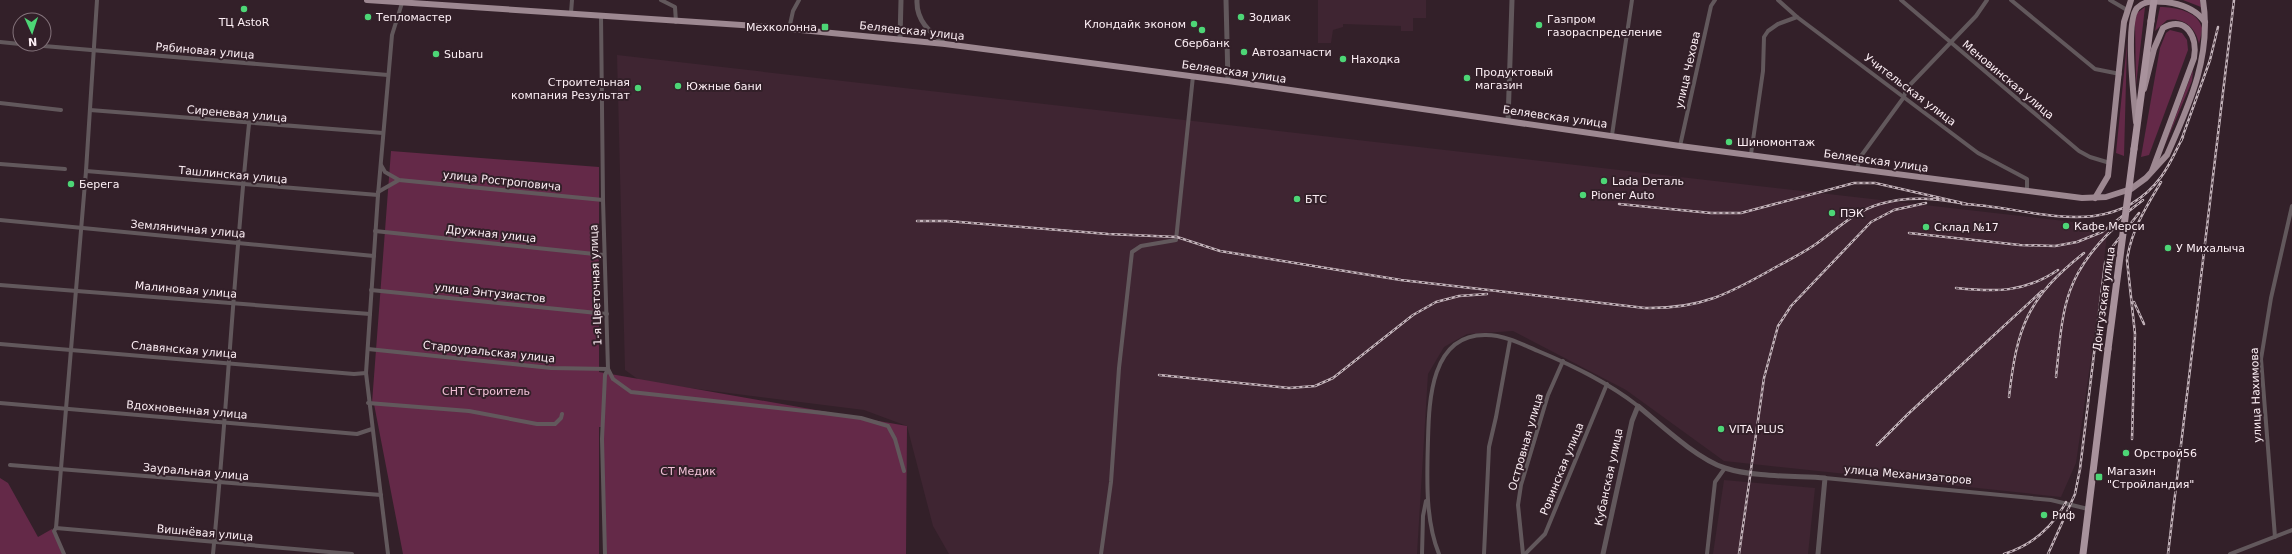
<svg xmlns="http://www.w3.org/2000/svg" width="2292" height="554" font-family="'DejaVu Sans',sans-serif">
<style>
.built{fill:#3f2532}
.green{fill:#642948}
.lines{fill:none;stroke-linecap:round;stroke-linejoin:round}
.minor{stroke:#62585c;stroke-width:4}
.tertiary{stroke:#62585c;stroke-width:5}
.primary{stroke:#9d8891;stroke-width:6}
.trunk{stroke:#a8929c;stroke-width:7}
.rail-casing{stroke:#c4b4bb;stroke-width:2.5}
.rail{stroke:#332029;stroke-width:1;stroke-dasharray:3;stroke-linecap:butt}
.trunk-bridge{stroke:#a8929c;stroke-width:7}
.poi-dot{fill:#4dd676;stroke:#332029;stroke-width:1.5}
.labels{text-anchor:middle;dominant-baseline:central;stroke-width:4;stroke-linejoin:round;paint-order:stroke}
.poi-label{font-size:11px;fill:#fdeff5;stroke:#332029;text-anchor:start}
.street-label{font-size:11px;fill:#fdeff5;stroke:#332029}
.park-label{font-size:11px;fill:#f1c1d7;stroke:#332029}
</style>
<rect width="100%" height="100%" fill="#332029"/>
<g class="built">
<path d="M1318 0H1426V18H1413V31H1401V26L1343 24V27L1333 30 1331 43H1318Z"/>
<path d="M617 55 2108 226 2099 303 2076 463 2061 497 1724 461 1626 390 1513 331 1467 334 1444 347 1428 374 1417 554H949L933 526 907 426 864 410 642 382 625 370Z"/>
<path d="M1724 480 1815 488 1808 554H1713Z"/>
</g>
<g class="green">
<path d="M2183 0H2200L2201 7Z"/>
<path d="M2145 7 2136 85 2135 20 2137 13Z"/>
<path d="M2160 7C2175 7 2198 11 2202 28 2202 33 2200 39 2199 44 2196 27 2183 17 2167 20L2155 31Z"/>
<path d="M2170 30 2182 33 2187 40 2188 50 2149 155 2141 157 2160 48 2166 33Z"/>
<path d="M2127 43 2124 156 2116 153Z"/>
<path d="M2193 70 2192 81 2165 145Z"/>
<path d="M391 151 599 167V372L907 426 906 554H606L602 427H599V554H403L374 404 372 403Z"/>
<path d="M0 478 8 483 38 537 52 529 63 554H0Z"/>
</g>
<g class="lines">
<g class="minor">
<path d="M661 0 675 7 676 22"/>
<path d="M1778 0 1797 17 1978 153 2027 179V191"/>
<path d="M1901 0 2079 151 2090 157 2110 163"/>
<path d="M2011 0 2095 69 2120 74"/>
<path d="M2110 0 2127 10"/>
<path d="M571 13 572 0"/>
<path d="M601 16 603 200 608 369 605 375 602 439 605 554"/>
<path d="M789 29 793 11 799 0"/>
<path d="M0 42 20 44"/>
<path d="M20 44 388 75"/>
<path d="M0 103 61 110"/>
<path d="M90 110 383 133"/>
<path d="M1612 135 1632 0"/>
<path d="M1680 146 1711 6 1715 0"/>
<path d="M1751 154 1763 71 1764 37 1768 31 1778 24 1797 17"/>
<path d="M0 164 65 169"/>
<path d="M381 165 385 172 399 180 603 200"/>
<path d="M1857 168 1861 156 1904 97 1906 89 1976 16 1987 0"/>
<path d="M86 171 378 195"/>
<path d="M378 192 399 180"/>
<path d="M0 220 374 256"/>
<path d="M375 231 604 255"/>
<path d="M0 285 370 314"/>
<path d="M371 290 607 314"/>
<path d="M0 344 354 374 366 373"/>
<path d="M368 349 551 368 608 369"/>
<path d="M608 369 613 379 631 392 823 413 861 418 888 426 895 439 904 471"/>
<path d="M0 403 357 434 372 429"/>
<path d="M368 403 469 411 537 424H555L561 418 562 414"/>
<path d="M10 465 381 495"/>
<path d="M1825 478 2051 500 2088 509"/>
<path d="M56 528 352 554"/>
<path d="M2275 537 2261 359 2271 298 2292 206"/>
<path d="M64 554 54 531 56 528 86 171 97 0"/>
<path d="M213 554C227 411 234 267 249 124"/>
<path d="M388 554 366 373 378 195 392 35 402 3"/>
<path d="M1101 554 1111 482 1119 368 1132 252 1141 246 1176 240 1193 76"/>
<path d="M1422 554 1423 516 1426 501"/>
<path d="M1439 554C1425 520 1427 477 1428 440 1429 400 1431 334 1486 335 1504 335 1522 344 1538 351 1574 366 1607 382 1638 406"/>
<path d="M1484 554 1489 447 1496 417 1510 340"/>
<path d="M1523 554 1518 505 1521 485 1548 395 1563 361"/>
<path d="M1525 554 1545 534 1607 384"/>
<path d="M1707 554 1715 482 1725 468"/>
<path d="M2230 554 2292 530"/>
</g>
<g class="tertiary">
<path d="M917 0C916 21 930 32 945 44"/>
<path d="M1226 0 1228 81"/>
<path d="M900 39 901 0"/>
<path d="M1508 121 1512 0"/>
<path d="M1603 554 1632 421 1638 406C1661 425 1697 459 1725 468 1752 477 1796 476 1825 478L1818 554"/>
</g>
<g class="primary">
<path d="M367 0 770 27 945 44 1228 81 1680 146 2082 198 2106 197 2131 189 2146 178 2167 155C2189 105 2212 56 2203 0"/>
<path d="M2144 89 2154 49 2163 28C2186 15 2198 37 2194 58L2152 171"/>
<path d="M2136 122C2134 101 2125 22 2137 8 2145 0 2156 1 2166 2 2181 4 2196 9 2205 22"/>
<path d="M2095 198 2108 176 2124 22 2131 0"/>
</g>
<g class="trunk">
<path d="M2134 149 2151 21"/>
<path d="M2083 554 2108 349"/>
</g>
<g class="rail-casing">
<g id="rail">
<path d="M2181 141 2210 60 2218 27"/>
<path d="M1962 204C2030 206 2110 245 2161 177 2170 165 2176 150 2183 137"/>
<path d="M917 221H947L1108 234 1177 237 1220 251 1401 280 1645 308C1701 309 1729 294 1776 267 1789 260 1803 253 1816 244 1836 230 1855 211 1880 204 1910 195 1938 199 1967 204L1875 183H1854L1741 213H1711L1619 204"/>
<path d="M1909 233 2020 245 2055 246 2077 242 2102 232 2143 200"/>
<path d="M1956 288C1995 292 2024 293 2058 270"/>
<path d="M2134 302 2144 324"/>
<path d="M1159 375 1289 388 1315 386 1333 378 1413 315 1436 302 1459 296 1487 294"/>
<path d="M2056 377C2063 311 2062 278 2113 229"/>
<path d="M2009 397C2017 327 2027 298 2084 253"/>
<path d="M2132 439 2135 334 2127 260C2131 231 2146 207 2161 182"/>
<path d="M1877 445 1909 413 2042 291"/>
<path d="M1739 554 1764 378 1778 326 1791 306 1871 222 1894 210 1926 203"/>
<path d="M2004 554C2033 545 2052 528 2066 502"/>
<path d="M2048 554 2075 494 2080 469 2105 263 2113 246 2139 213"/>
<path d="M2168 554 2234 0"/>
</g>
</g>
<use href="#rail" class="rail"/>
<g class="trunk-bridge">
<path d="M2151 21 2154 0"/>
<path d="M2108 349 2134 149"/>
</g>
</g>
<g class="poi-dot">
<circle cx="244" cy="9" r="4"/>
<circle cx="368" cy="17" r="4"/>
<circle cx="1241" cy="17" r="4"/>
<circle cx="1194" cy="24" r="4"/>
<circle cx="1539" cy="25" r="4"/>
<rect x="821" y="23" width="8" height="8" rx="2"/>
<circle cx="1202" cy="30" r="4"/>
<circle cx="1244" cy="52" r="4"/>
<circle cx="436" cy="54" r="4"/>
<circle cx="1343" cy="59" r="4"/>
<circle cx="1467" cy="78" r="4"/>
<circle cx="678" cy="86" r="4"/>
<circle cx="638" cy="88" r="4"/>
<circle cx="1729" cy="142" r="4"/>
<circle cx="1604" cy="181" r="4"/>
<circle cx="71" cy="184" r="4"/>
<circle cx="1583" cy="195" r="4"/>
<circle cx="1297" cy="199" r="4"/>
<circle cx="1832" cy="213" r="4"/>
<circle cx="2066" cy="226" r="4"/>
<circle cx="1926" cy="227" r="4"/>
<circle cx="2168" cy="248" r="4"/>
<circle cx="1721" cy="429" r="4"/>
<circle cx="2126" cy="453" r="4"/>
<rect x="2095" y="473" width="8" height="8" rx="2"/>
<circle cx="2044" cy="515" r="4"/>
</g>
<g class="labels">
<g class="poi-label">
<text x="376" y="17">Тепломастер</text>
<text x="1249" y="17">Зодиак</text>
<text x="1547" y="19">Газпром<tspan x="1547" dy="13">газораспределение</tspan></text>
<text x="244" y="22" text-anchor="middle">ТЦ AstoR</text>
<text x="1186" y="24" text-anchor="end">Клондайк эконом</text>
<text x="817" y="27" text-anchor="end">Мехколонна</text>
<text x="1202" y="43" text-anchor="middle">Сбербанк</text>
<text x="1252" y="52">Автозапчасти</text>
<text x="444" y="54">Subaru</text>
<text x="1351" y="59">Находка</text>
<text x="1475" y="72">Продуктовый<tspan x="1475" dy="13">магазин</tspan></text>
<text x="630" y="82" text-anchor="end">Строительная<tspan x="630" dy="13">компания Результат</tspan></text>
<text x="686" y="86">Южные бани</text>
<text x="1737" y="142">Шиномонтаж</text>
<text x="1612" y="181">Lada Dеталь</text>
<text x="79" y="184">Берега</text>
<text x="1591" y="195">Pioner Auto</text>
<text x="1305" y="199">БТС</text>
<text x="1840" y="213">ПЭК</text>
<text x="2074" y="226">Кафе Мерси</text>
<text x="1934" y="227">Склад №17</text>
<text x="2176" y="248">У Михалыча</text>
<text x="1729" y="429">VITA PLUS</text>
<text x="2134" y="453">Орстрой56</text>
<text x="2107" y="471">Магазин<tspan x="2107" dy="13">"Стройландия"</tspan></text>
<text x="2052" y="515">Риф</text>
</g>
<g class="street-label">
<text transform="translate(912 31) rotate(6)">Беляевская улица</text>
<text transform="translate(205 51) rotate(5)">Рябиновая улица</text>
<text transform="translate(1688 70) rotate(-77)">улица Чехова</text>
<text transform="translate(1234 72) rotate(8)">Беляевская улица</text>
<text transform="translate(2008 80) rotate(40)">Меновинская улица</text>
<text transform="translate(1910 90) rotate(37)">Учительская улица</text>
<text transform="translate(237 114) rotate(5)">Сиреневая улица</text>
<text transform="translate(1555 117) rotate(8)">Беляевская улица</text>
<text transform="translate(1876 161) rotate(8)">Беляевская улица</text>
<text transform="translate(233 175) rotate(5)">Ташлинская улица</text>
<text transform="translate(502 181) rotate(6)">улица Ростроповича</text>
<text transform="translate(188 229) rotate(5)">Земляничная улица</text>
<text transform="translate(491 234) rotate(6)">Дружная улица</text>
<text transform="translate(596 285) rotate(-92)">1-я Цветочная улица</text>
<text transform="translate(186 290) rotate(5)">Малиновая улица</text>
<text transform="translate(490 293) rotate(6)">улица Энтузиастов</text>
<text transform="translate(2104 299) rotate(-82)">Донгузская улица</text>
<text transform="translate(184 350) rotate(5)">Славянская улица</text>
<text transform="translate(489 352) rotate(6)">Староуральская улица</text>
<text transform="translate(2256 395) rotate(-92)">улица Нахимова</text>
<text transform="translate(187 410) rotate(5)">Вдохновенная улица</text>
<text transform="translate(1526 442) rotate(-74)">Островная улица</text>
<text transform="translate(1562 469) rotate(-68)">Ровинская улица</text>
<text transform="translate(196 472) rotate(5)">Зауральная улица</text>
<text transform="translate(1908 475) rotate(5)">улица Механизаторов</text>
<text transform="translate(1609 477) rotate(-78)">Кубанская улица</text>
<text transform="translate(205 533) rotate(5)">Вишнёвая улица</text>
</g>
<g class="park-label">
<text x="486" y="391">СНТ Строитель</text>
<text x="688" y="471">СТ Медик</text>
</g>
</g>
<g transform="translate(32 32) rotate(177)"><circle r="19" fill="#332029" stroke="#84737b"/>
<path d="M0-3L7 15L0 10L-7 15Z" fill="#4dd676"/>
<text y="-6" font-size="11" font-weight="bold" text-anchor="middle" fill="#fdeff5">N</text>
</g>
</svg>
